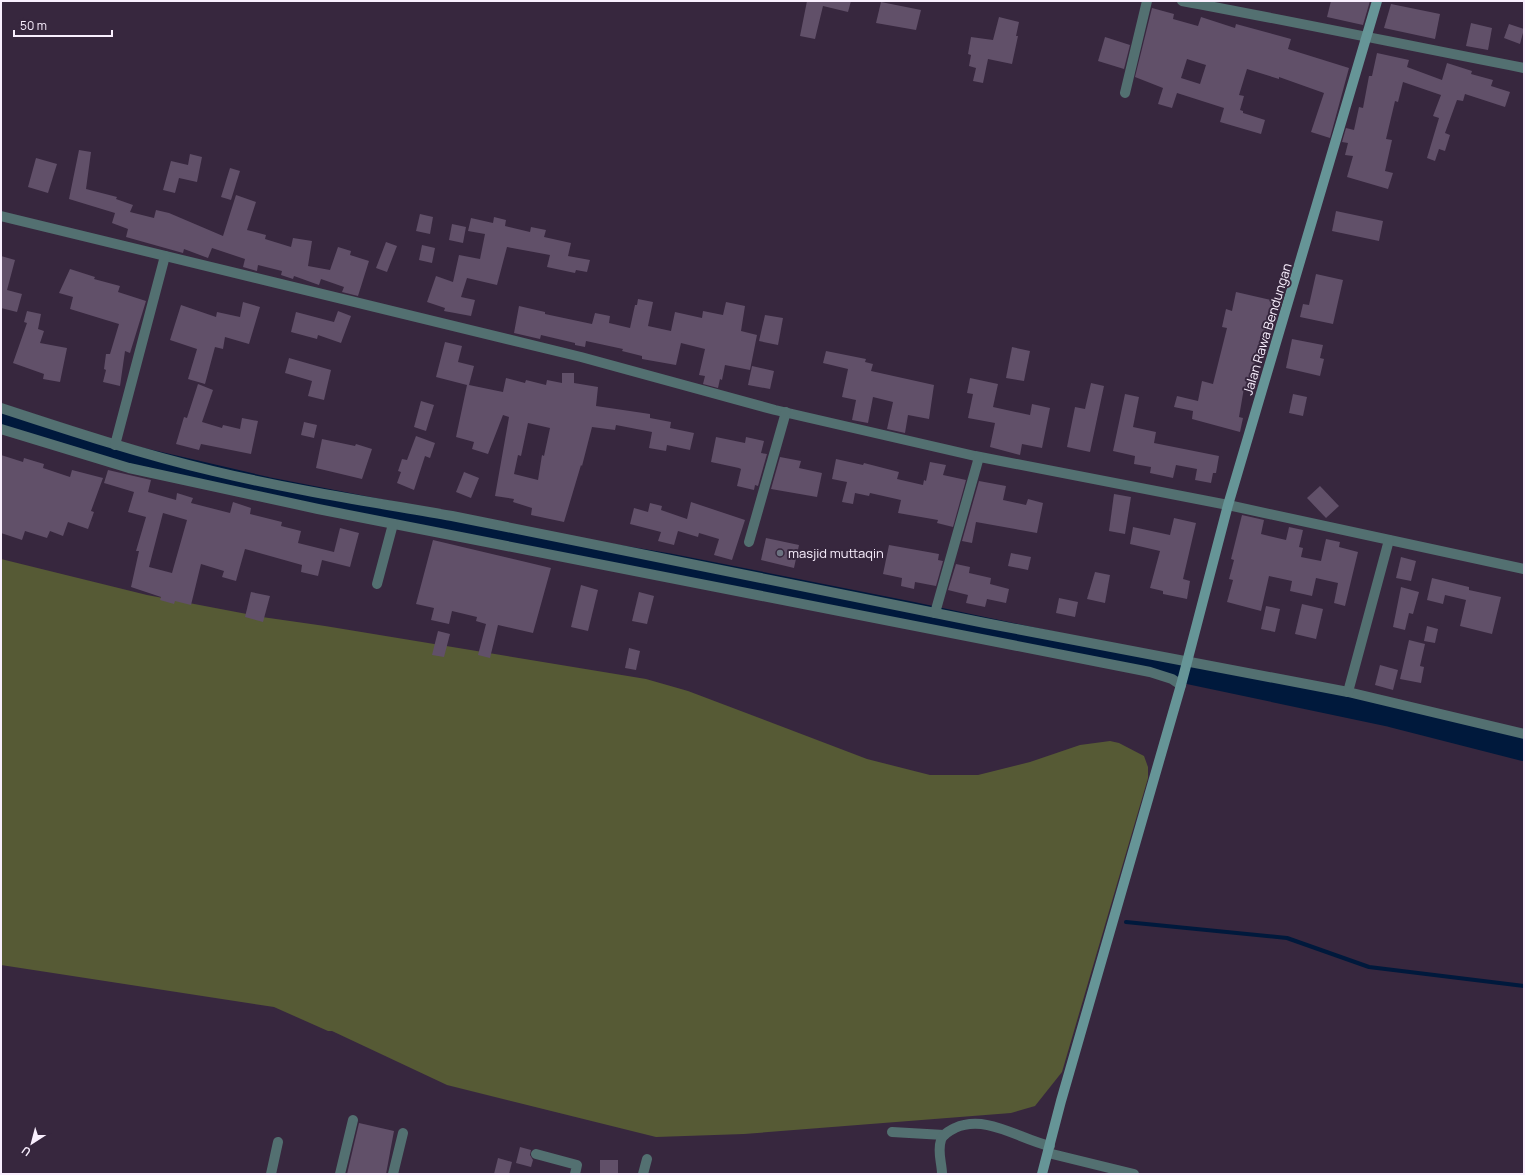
<svg xmlns="http://www.w3.org/2000/svg" width="1525" height="1175" font-family="Manrope,sans-serif">
<style>
.green{fill:#565a35}
.lines{fill:none;stroke-linecap:round;stroke-linejoin:round}
.stream{stroke:#00193c;stroke-width:4}
.river{stroke:#00193c;stroke-width:24}
.building{fill:#615069;fill-rule:evenodd}
.street{stroke:#537071;stroke-width:10}
.secondary{stroke:#669597;stroke-width:10}
.worship-dot{fill:#6b7280;stroke:#37273e;stroke-width:1.5}
.labels{text-anchor:middle;dominant-baseline:central;stroke-width:4;stroke-linejoin:round;paint-order:stroke}
.street-label{font-size:13px;fill:#f9effe;stroke:#37273e}
.poi-label{font-size:13px;fill:#f9effe;stroke:#37273e;text-anchor:start}
</style>
<rect width="100%" height="100%" fill="#37273e"/>
<path class="green" d="M1 559 147 595 262 617 325 626 646 679 688 691 867 759 930 775H978L1030 762 1080 745 1110 741 1119 743 1144 756 1148 767V778L1062 1072 1035 1106 1011 1113 744 1134 656 1137 447 1085 332 1031H328L274 1007 1 965Z"/>
<g class="lines">
<path class="stream" d="M1126 922 1287 938 1369 967 1524 986"/>
<path class="river" d="M1 416 117 454 267 489 584 551 667 565 913 614 1391 715 1524 749"/>
</g>
<g class="building">
<path d="M807 1H851L848 12 823 6 815 39 800 36Z"/>
<path d="M1331 1H1370L1363 25 1327 17Z"/>
<path d="M881 2 921 10 916 30 876 23Z"/>
<path d="M1391 4 1440 14 1435 39 1384 28Z"/>
<path d="M1152 8 1174 14 1173 19 1198 26 1201 17 1235 28 1236 24 1291 39 1288 49 1349 68 1330 138 1311 132 1324 93 1279 77V79L1247 69 1239 95 1244 96 1240 110 1243 111V113L1265 120 1261 134 1220 122 1224 108 1177 93 1172 108 1158 104 1163 88 1135 77ZM1187 59 1206 65 1200 84 1181 78Z"/>
<path d="M999 17 1019 22 1016 36H1018L1012 64 988 59 983 83 973 81 976 68 969 66 971 55 968 54 971 37 993 40Z"/>
<path d="M1471 23 1492 28 1488 50 1466 46Z"/>
<path d="M1509 24 1524 29 1520 44 1504 38Z"/>
<path d="M1105 37 1130 45 1124 69 1098 61Z"/>
<path d="M1377 53 1409 60 1407 67 1442 80 1447 63 1472 71 1471 74 1493 80 1491 86 1510 92 1505 107 1465 94 1463 101 1457 100 1445 133 1450 135 1445 151 1439 149 1435 161 1427 158 1439 118 1433 116 1441 95 1403 82 1398 102 1395 101 1386 139 1392 140 1385 171 1393 173 1388 189 1347 177 1353 156 1345 155 1348 143 1342 142 1346 128 1354 130 1359 107 1363 108 1369 76H1372Z"/>
<path d="M79 150 91 152 86 189 117 197 116 199 133 205 130 212 154 218 156 210 169 213 223 236 236 195 256 202 247 230 266 235 265 239 291 247 293 238 312 241 308 266 330 270 338 247 351 251 350 255 369 261 358 296 342 292 344 287 321 279 319 285 294 276 293 279 281 275 282 271 258 265 257 271 243 267 245 259 212 248 208 258 184 249 183 253 126 237 128 229 112 223 115 213 69 199Z"/>
<path d="M190 154 202 157 197 182 179 178 175 193 163 190 171 161 188 165Z"/>
<path d="M36 158 57 164 48 193 28 187Z"/>
<path d="M230 168 240 171 231 200 221 197Z"/>
<path d="M1336 211 1383 221 1379 241 1332 231Z"/>
<path d="M420 214 433 217 430 234 416 231Z"/>
<path d="M494 217 506 220 505 226 530 232 531 227 546 230 544 237 571 243 568 256 590 260 587 272 576 270 575 273 547 267 550 255 507 247 497 285 467 278 461 297 475 300 471 316 444 311 445 308 427 302 436 276 453 282 459 255 480 259 485 234 468 231 471 218 493 223Z"/>
<path d="M452 224 466 227 463 243 449 240Z"/>
<path d="M386 242 397 246 387 272 376 268Z"/>
<path d="M422 245 435 248 432 263 419 260Z"/>
<path d="M1 256 15 260 7 290 22 294 17 312 1 308Z"/>
<path d="M70 269 95 277 94 279 120 286 118 292 146 301 130 353 125 351 120 386 103 382 106 370 104 369 106 354H110L119 324 70 309 73 297 59 293Z"/>
<path d="M1316 274 1343 280 1333 324 1300 317 1303 304 1309 305Z"/>
<path d="M1236 292 1279 302 1270 337 1261 335 1249 389 1244 388 1239 417 1243 418 1240 432 1192 419 1193 411 1174 407 1177 396 1198 401 1202 381 1213 384 1227 328 1222 327 1226 309 1232 311Z"/>
<path d="M638 299 653 302 648 326 671 331 675 312 702 318 703 311 723 315 726 302 745 306 741 331 757 335 750 370 725 365 722 380 720 379 718 388 703 384 705 376 699 375 705 349 681 343 676 365 642 359V356L622 351 623 349 586 341 585 347 575 345V343L541 335 540 339 514 333 519 306 545 312V314L592 324 595 313 610 316 609 323 630 328 635 305H637Z"/>
<path d="M243 302 260 307 249 344 225 337 223 349 215 347 205 384 188 379 197 349 170 340 181 305 216 317 217 312 240 317Z"/>
<path d="M27 311 41 314 38 329 44 331 40 343 67 348 60 382 43 379 44 374 13 363 27 323 24 322Z"/>
<path d="M338 311 351 316 341 343 318 335 317 339 291 332 296 312 334 322Z"/>
<path d="M765 315 783 318 778 345 759 341Z"/>
<path d="M1292 339 1323 345 1320 358 1324 359 1320 376 1286 368Z"/>
<path d="M445 342 462 346 458 362 474 366 469 385 503 392 506 378 525 383 526 380 546 385 547 380 562 383V373H574V383L598 387 596 406 650 414V418L671 422 670 428 694 433 690 450 667 445 666 451 649 448 652 432 616 425 615 430 592 427 582 466 581 465 564 522 531 515 532 508 513 502 514 499 495 496 509 417 503 415 488 454 472 449 474 442 456 437 467 385 436 377ZM528 423 550 428 544 456 542 455 538 480 514 474 518 455 521 456Z"/>
<path d="M1012 347 1030 351 1024 381 1006 378Z"/>
<path d="M826 351 866 359 865 362 873 364 871 371 934 385 929 419 908 415 905 433 887 429 893 402 873 397 868 423 852 420 856 400 842 397 848 369 823 363Z"/>
<path d="M289 358 331 370 324 400 308 396 312 381 285 373Z"/>
<path d="M752 366 774 371 770 389 748 385Z"/>
<path d="M970 378 998 384 993 407 1030 415 1032 404 1050 408 1042 448 1022 444 1020 455 990 447 995 423 968 418 973 394 967 393Z"/>
<path d="M1091 383 1104 386 1090 452 1067 447 1075 407 1085 409Z"/>
<path d="M198 384 213 390 202 422 222 428 223 425 240 429 242 418 258 421 251 454 201 444 199 450 176 444 184 417 187 418Z"/>
<path d="M1125 394 1139 397 1133 427 1156 432 1154 443 1219 456 1216 473H1213L1211 483 1195 480 1197 469 1176 465 1173 478 1150 473 1151 467 1134 464 1135 456 1113 451Z"/>
<path d="M1293 394 1307 397 1303 416 1289 413Z"/>
<path d="M421 401 434 405 426 431 414 427Z"/>
<path d="M304 422 317 425 314 438 301 435Z"/>
<path d="M416 436 435 443 430 458 425 456 414 490 397 483 401 472 398 471 402 459 407 460Z"/>
<path d="M716 437 745 443 746 437 764 441 761 453 767 454 758 486 755 485 754 490 737 486 741 469 739 468 711 462Z"/>
<path d="M322 439 355 446 356 444 372 449 362 479 316 468Z"/>
<path d="M1 455 23 462 24 458 44 464 43 468 70 477 72 470 103 478 91 511 94 512 88 529 68 522 63 536 50 531 47 538 25 531 22 540 1 533Z"/>
<path d="M780 457 801 461 799 468 822 473 817 497 771 489Z"/>
<path d="M836 459 863 465 864 463 899 472 897 479 923 485 924 480 926 481 930 462 946 465 943 475 966 480 953 527 937 523 938 520 898 513 901 500 870 493 869 496 855 493 853 504 842 502 847 482 832 479Z"/>
<path d="M108 470 151 480 148 492 176 500 177 493 193 498 191 503 230 513 233 502 251 508 250 514 282 522 281 526 301 531 298 543 334 552 340 528 359 533 350 567 322 560 318 576 301 572 302 565 245 549 236 581 222 577 224 571 201 564 191 605 175 601 174 604 160 600 161 597 131 587 139 551H136L146 517 128 512 134 492 104 483ZM163 513 187 520 172 573 149 567Z"/>
<path d="M464 472 479 478 471 498 456 492Z"/>
<path d="M979 481 1006 486 1003 500 1026 505 1028 499 1043 503 1037 533 976 522 972 543 962 541Z"/>
<path d="M1320 486 1339 506 1326 518 1307 498Z"/>
<path d="M1114 494 1131 497 1125 534 1109 531Z"/>
<path d="M691 502 745 520 732 560 714 555 719 539 699 533 698 537 678 531 674 545 658 541 661 532 630 524 634 508 648 512 650 503 662 506 661 510 687 519Z"/>
<path d="M1242 515 1264 520 1261 534 1286 540 1289 527 1303 530 1299 547 1303 548 1301 557 1321 561 1326 539 1340 542 1339 547 1358 552 1345 606 1334 603 1338 583 1316 578 1312 596 1290 591 1292 581 1269 576 1261 611 1227 602 1233 580 1229 579 1234 560 1231 559Z"/>
<path d="M1174 518 1196 523 1183 579 1190 581 1187 599 1163 594V591L1150 588 1160 551 1130 544 1133 527 1170 535Z"/>
<path d="M766 538 799 545 794 568 761 560Z"/>
<path d="M433 540 551 568 533 633 498 625 490 658 478 655 486 624 476 621 477 617 452 611 449 624 431 620 434 608 416 604Z"/>
<path d="M889 545 939 554 938 560 943 561 936 586 915 582 914 589 901 586 902 578 883 574Z"/>
<path d="M1011 553 1031 557 1028 570 1008 566Z"/>
<path d="M1401 557 1416 561 1411 581 1396 578Z"/>
<path d="M956 564 970 567 969 573 991 578 990 584 1009 589 1006 603 987 599 985 607 966 603 968 595 948 590Z"/>
<path d="M1095 572 1110 575 1105 603 1087 599Z"/>
<path d="M1432 578 1469 587V590L1501 597 1492 634 1460 626 1466 600 1445 595 1443 604 1427 600Z"/>
<path d="M581 585 598 590 588 631 571 627Z"/>
<path d="M1401 587 1419 592 1413 614 1409 613 1405 630 1393 627Z"/>
<path d="M251 592 270 596 263 622 245 617Z"/>
<path d="M639 592 654 596 647 624 632 621Z"/>
<path d="M1059 598 1078 602 1075 617 1056 613Z"/>
<path d="M1302 604 1323 609 1316 639 1295 634Z"/>
<path d="M1266 606 1280 609 1275 632 1261 629Z"/>
<path d="M1427 626 1438 629 1435 643 1424 641Z"/>
<path d="M438 631 450 634 444 657 432 655Z"/>
<path d="M1409 640 1425 644 1420 666 1424 667 1421 683 1400 679Z"/>
<path d="M629 648 640 651 636 670 625 668Z"/>
<path d="M1380 665 1398 670 1393 690 1375 685Z"/>
<path d="M359 1123 394 1131 386 1174H347Z"/>
<path d="M520 1147 531 1150 530 1155 533 1160 531 1167 516 1163Z"/>
<path d="M498 1158 512 1162 509 1174H494Z"/>
<rect x="600" y="1160" width="18" height="14"/>
</g>
<g class="lines">
<g class="street">
<path d="M1182 1C1296 22 1410 46 1524 68"/>
<path d="M1125 93 1147 1"/>
<path d="M1 216 581 357 775 410 975 456 1228 505 1524 569"/>
<path d="M1 408C71 431 141 454 213 471 292 490 372 502 452 516L985 623 1348 692 1524 734"/>
<path d="M1 429 129 468 318 509 1150 672 1172 679 1181 685"/>
<path d="M115 445 165 256"/>
<path d="M749 542 786 412"/>
<path d="M377 584 393 524"/>
<path d="M935 613 979 457"/>
<path d="M1348 692 1389 540"/>
<path d="M892 1132 944 1135"/>
<path d="M1048 1153 1134 1174"/>
<path d="M536 1154 577 1165 575 1174"/>
<path d="M271 1174 278 1142"/>
<path d="M340 1174 353 1120"/>
<path d="M393 1174 403 1133"/>
<path d="M643 1174 647 1159"/>
<path d="M942 1174C942 1163 937 1152 941 1140 943 1134 949 1131 955 1128 986 1114 1019 1139 1050 1146"/>
</g>
<path class="secondary" d="M1042 1174 1061 1101 1181 685 1228 505 1377 1"/>
</g>
<circle class="worship-dot" cx="780" cy="553" r="4"/>
<g class="labels">
<g class="street-label">
<text transform="translate(1267 329) rotate(-73)">Jalan Rawa Bendungan</text>
</g>
<g class="poi-label">
<text x="788" y="553">masjid muttaqin</text>
</g>
</g>
<rect width="1525" height="1175" fill="none" stroke="#f9effe" stroke-width="4"/>
<g transform="translate(32 1143) rotate(216)" stroke="#37273e" stroke-width="3" paint-order="stroke">
<path d="M0-3L7 15L0 10L-7 15Z" fill="#f9effe"/>
<text y="-6" font-size="11" font-weight="bold" text-anchor="middle" fill="#f9effe">U</text>
</g>
<path d="M14 30v6h98v-6" fill="none" stroke="#f9effe" stroke-width="2"/>
<text x="20" y="30" font-size="12" fill="#f9effe" stroke="#37273e" stroke-width="3" paint-order="stroke">50 m</text>
</svg>
